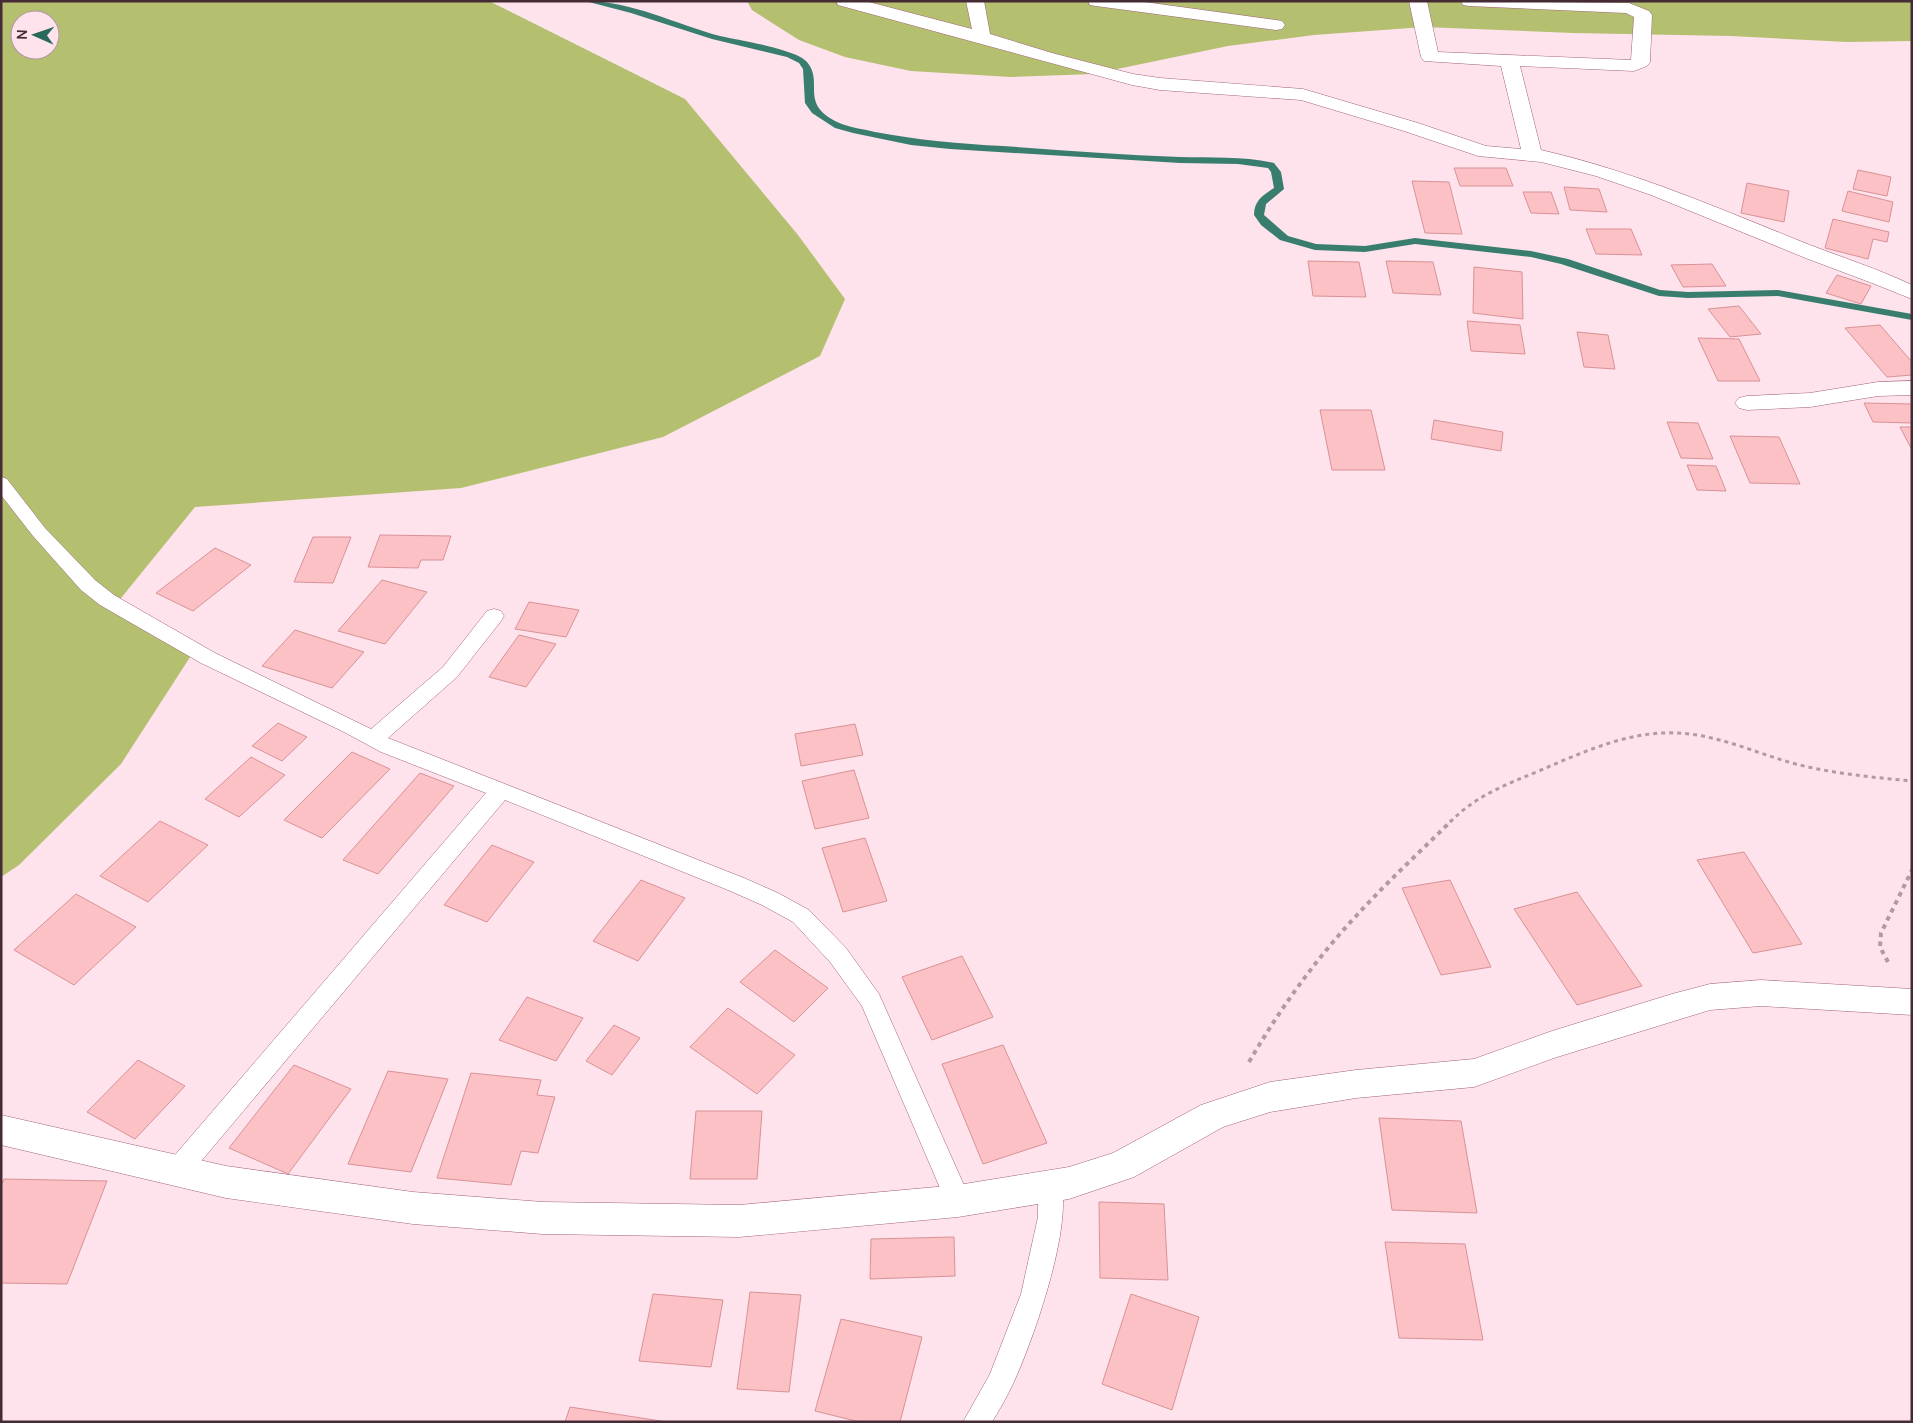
<svg xmlns="http://www.w3.org/2000/svg" width="1913" height="1423" font-family="Manrope,sans-serif">
<style>
.forest{fill:#b4bf6f;fill-rule:evenodd}
.lines{fill:none;stroke-linecap:round;stroke-linejoin:round}
.stream{fill:#397d6f;fill-rule:evenodd}
.building{fill:#fcc1c4;stroke:#d89297}
.service-casing{stroke:#a0637b;stroke-width:1}
.minor-casing{stroke:#a0637b;stroke-width:1}
.path-far1{stroke:#b499a3;stroke-width:3;stroke-dasharray:4 4;stroke-linecap:butt}
.path{stroke:#b499a3;stroke-width:4;stroke-dasharray:4.5 4.5;stroke-linecap:butt}
.service{fill:#fff;fill-rule:evenodd}
.minor{fill:#fff;fill-rule:evenodd}
</style>
<rect width="100%" height="100%" fill="#fee2ec"/>
<g class="forest">
<path d="M1 1H489L685 99 798 235 845 299 820 356 663 437 461 488 195 507 117 603 192 654 121 764 19 865 1 877ZM20 20H50V50H20Z"/>
<path d="M747 1H1912V41L1847 42 1731 36 1573 33 1424 27 1314 35 1228 46 1093 74 1011 77 911 71 845 57 799 40 752 10Z"/>
</g>
<g class="lines">
<path class="stream" d="M585 1C632 1 675 24 720 36 738 40 795 49 806 61 826 82 796 105 842 124 852 128 864 129 875 132 918 140 960 144 1003 146 1062 150 1121 155 1180 157 1211 158 1244 156 1274 163L1281 172 1284 189 1266 204 1264 215 1288 236 1316 244 1365 246 1415 238 1531 251 1568 259 1660 290 1688 292 1778 290 1912 314V320L1778 296 1688 298 1659 296 1561 264 1531 257 1415 244 1365 252 1315 250 1280 240 1261 225 1254 215C1254 201 1263 195 1274 188L1271 172 1268 168 1238 164 1180 163 950 149 911 145 853 133 835 128 812 113 805 103 803 69 799 63 787 57 712 39 631 13Z"/>
</g>
<g class="building">
<path d="M1454 168H1506L1513 186H1460Z"/>
<path d="M1858 170 1891 177 1887 196 1853 189Z"/>
<path d="M1412 181 1449 182 1462 234 1425 233Z"/>
<path d="M1747 183 1789 191 1784 222 1741 213Z"/>
<path d="M1564 187 1599 189 1607 212 1570 210Z"/>
<path d="M1848 191 1893 202 1889 222 1842 211Z"/>
<path d="M1523 192H1551L1559 214 1531 213Z"/>
<path d="M1833 219 1889 232 1887 242 1873 239 1868 259 1825 248Z"/>
<path d="M1586 229H1631L1642 255 1596 254Z"/>
<path d="M1308 261 1359 262 1366 297 1313 296Z"/>
<path d="M1386 261 1433 262 1441 295 1393 293Z"/>
<path d="M1712 264 1726 286 1683 287 1671 265Z"/>
<path d="M1474 267 1522 272 1523 319 1473 313Z"/>
<path d="M1837 275 1871 286 1861 304 1826 293Z"/>
<path d="M1739 306 1761 334 1730 337 1708 309Z"/>
<path d="M1467 321 1520 325 1525 354 1471 351Z"/>
<path d="M1880 325 1912 362V375L1887 377 1845 328Z"/>
<path d="M1577 332 1608 335 1615 369 1584 367Z"/>
<path d="M1698 338 1739 339 1760 381H1718Z"/>
<path d="M1864 403 1912 404V423L1873 422Z"/>
<path d="M1320 410H1371L1385 470H1332Z"/>
<path d="M1434 420 1503 432 1501 451 1431 439Z"/>
<path d="M1667 422 1698 423 1713 459 1681 458Z"/>
<path d="M1900 427H1912V450Z"/>
<path d="M1730 436 1779 437 1800 484 1750 483Z"/>
<path d="M1687 465 1716 466 1726 491 1697 490Z"/>
<path d="M380 535 451 536 443 560H421L418 568 368 567Z"/>
<path d="M313 537H351L333 583 294 582Z"/>
<path d="M215 548 251 565 193 611 156 593Z"/>
<path d="M382 580 427 592 385 644 338 631Z"/>
<path d="M529 602 579 610 566 637 515 629Z"/>
<path d="M295 630 364 652 332 688 262 666Z"/>
<path d="M519 635 556 644 526 687 489 677Z"/>
<path d="M278 723 307 737 282 761 252 746Z"/>
<path d="M855 724 863 755 801 766 795 734Z"/>
<path d="M352 752 390 769 322 838 284 820Z"/>
<path d="M251 757 285 775 239 817 205 799Z"/>
<path d="M854 770 869 818 815 829 802 781Z"/>
<path d="M420 773 454 786 378 874 343 860Z"/>
<path d="M160 821 208 845 148 902 100 876Z"/>
<path d="M865 838 887 901 843 912 822 848Z"/>
<path d="M492 845 534 862 487 922 444 905Z"/>
<path d="M1744 852 1802 944 1753 953 1697 860Z"/>
<path d="M641 880 685 898 638 961 593 941Z"/>
<path d="M1450 880 1491 967 1441 975 1402 888Z"/>
<path d="M1577 892 1642 986 1577 1005 1514 909Z"/>
<path d="M76 894 136 927 74 985 14 950Z"/>
<path d="M775 950 828 988 794 1022 740 982Z"/>
<path d="M962 956 993 1017 932 1040 902 977Z"/>
<path d="M527 997 583 1018 556 1061 499 1040Z"/>
<path d="M728 1008 795 1055 757 1094 690 1047Z"/>
<path d="M614 1025 640 1038 612 1075 586 1061Z"/>
<path d="M1003 1045 1047 1143 983 1164 942 1064Z"/>
<path d="M138 1060 185 1086 135 1139 87 1112Z"/>
<path d="M294 1065 351 1089 288 1174 229 1148Z"/>
<path d="M388 1071 448 1079 411 1172 348 1164Z"/>
<path d="M471 1073 541 1080 537 1095 555 1097 538 1153 521 1151 511 1185 437 1178Z"/>
<path d="M696 1111H762L757 1179H690Z"/>
<path d="M1379 1118 1461 1121 1477 1213 1392 1210Z"/>
<path d="M4 1179 107 1181 67 1284 1 1283V1186Z"/>
<path d="M1099 1202 1164 1204 1168 1280 1100 1278Z"/>
<path d="M954 1237 955 1276 870 1279 871 1239Z"/>
<path d="M1385 1242 1465 1244 1483 1340 1399 1338Z"/>
<path d="M750 1292 801 1295 789 1392 737 1389Z"/>
<path d="M653 1294 723 1300 711 1367 639 1361Z"/>
<path d="M1131 1294 1199 1317 1172 1410 1102 1384Z"/>
<path d="M841 1319 922 1337 900 1422H860L815 1411Z"/>
<path d="M570 1407 667 1422H565Z"/>
</g>
<g class="lines">
<g class="service-casing">
<g id="service">
<path d="M1 477 7 479 45 528 95 580 114 595 215 653 371 729 443 667 487 611 494 609 501 611 504 616 501 621 457 677 388 738 744 878 778 893 809 910 846 948 879 994 971 1201 967 1209 958 1213 949 1209 862 1006 830 962 793 922 762 905 728 890 505 800 187 1178 178 1181 169 1178 166 1170 169 1162 486 793 381 752 344 732 201 663 100 605 81 590 33 536 1 495Z"/>
<path d="M1050 1175 1059 1178C1077 1219 1030 1351 1009 1392 1004 1402 998 1412 992 1422H963L990 1374 1021 1294 1038 1217V1186L1041 1178Z"/>
</g>
</g>
<g class="minor-casing">
<g id="minor">
<path d="M836 1H865L972 29 966 1H984L990 34 1052 53 1133 74 1160 78 1303 89 1418 123 1486 146 1521 149 1501 66 1424 61 1421 57 1409 1H1427L1438 52 1631 60 1634 17 1626 13 1469 6 1463 5 1461 1 1629 3 1649 11 1652 15 1650 62 1647 66 1634 71 1520 66 1541 150C1629 170 1711 205 1795 239 1834 255 1874 267 1912 285V299L1872 283 1808 259 1651 195 1596 176 1541 162 1478 156 1404 131 1301 100 1160 90 1132 85 838 5Z"/>
<path d="M1088 1H1137L1276 20 1282 21 1285 25 1282 29 1276 30 1096 6 1090 5Z"/>
<path d="M1912 381V395L1878 396 1810 407 1747 410 1739 408 1735 403 1739 398 1747 396 1810 393 1878 382Z"/>
<path d="M1761 980 1912 989V1015L1761 1006 1710 1010 1554 1058 1474 1087 1356 1098 1270 1112 1223 1127 1134 1177 1069 1199 958 1217 739 1237 543 1234 413 1224 226 1198 1 1145V1115L226 1166 413 1192 543 1202 739 1205 958 1185 1069 1167 1113 1153 1201 1105 1270 1082 1356 1070 1474 1059 1552 1031 1672 994 1710 984Z"/>
</g>
</g>
<path class="path-far1" d="M1450 822C1478 794 1506 785 1541 770 1583 752 1629 731 1675 733 1714 734 1749 750 1785 761 1826 773 1869 777 1912 781"/>
<g class="path">
<path d="M1888 962 1880 947 1881 933 1912 870"/>
<path d="M1249 1062C1280 1009 1315 960 1357 915 1387 882 1420 852 1451 821"/>
</g>
<use href="#service" class="service"/>
<use href="#minor" class="minor"/>
</g>
<rect width="1913" height="1423" fill="none" stroke="#452b35" stroke-width="5"/>
<g transform="translate(35 35) rotate(272)"><circle r="24" fill="#fee2ec" stroke="#b499a3"/>
<path d="M0-4L9 19L0 12L-9 19Z" fill="#286a5b"/>
<text y="-8" font-size="14" font-weight="bold" text-anchor="middle" fill="#452b35">N</text>
</g>
</svg>
